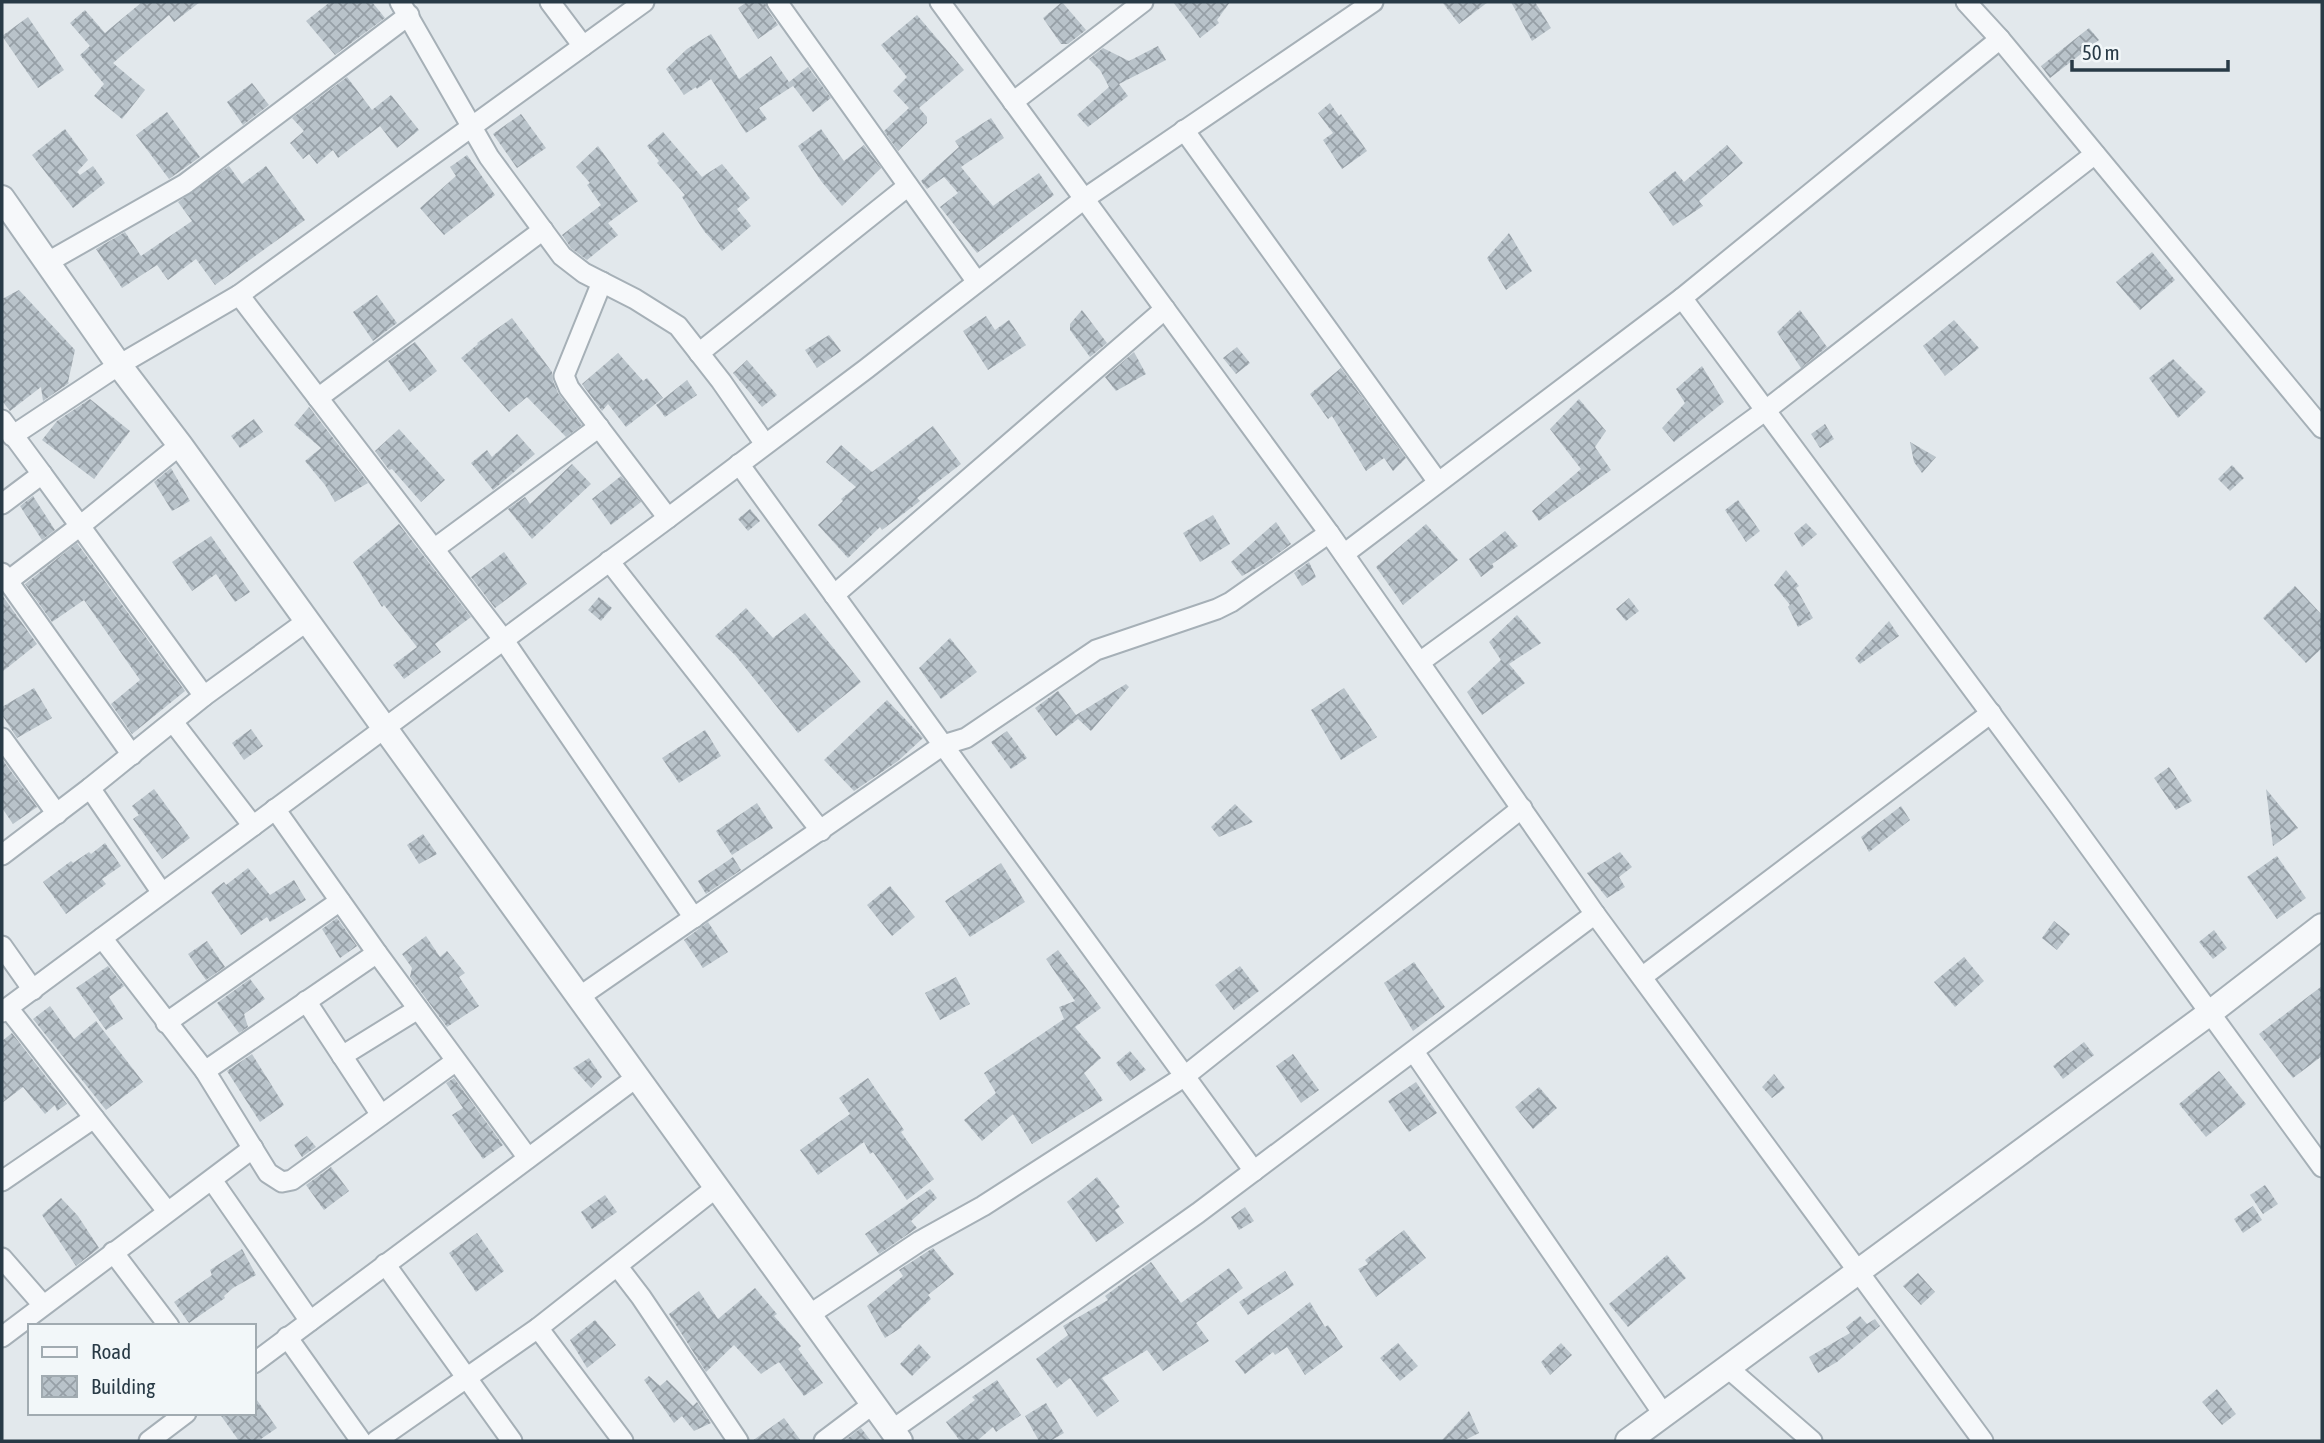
<svg xmlns="http://www.w3.org/2000/svg" width="2324" height="1443" font-family="'Asap Condensed',sans-serif">
<style>
.building{fill:url(#building-cross-hatch)}
.lines{fill:none;stroke-linecap:round;stroke-linejoin:round}
.minor-casing{stroke:#a6b0b7;stroke-width:23}
.tertiary-casing{stroke:#a6b0b7;stroke-width:28}
.minor{stroke:#f6f8fa;stroke-width:19}
.tertiary{stroke:#f6f8fa;stroke-width:24}
</style>
<defs>
<pattern id="building-cross-hatch" width="8" height="8" patternUnits="userSpaceOnUse" patternTransform="scale(1.75)"><rect width="8" height="8" fill="#b9c3ca"/><path d="M0 0l8 8M0 8l8-8" fill="none" stroke="#969fa6"/></pattern>
</defs>
<rect width="100%" height="100%" fill="#e2e8ec"/>
<g class="building">
<path d="M142 2H200L174 22 169 15 113 63 145 90 122 119 94 96 104 84 80 55 90 46 70 23 85 10 105 33Z"/>
<path d="M330 2H372L385 18 335 55 306 21Z"/>
<path d="M747 2H765L767 9 778 25 758 39 738 8Z"/>
<path d="M1062 2 1086 30 1068 44H1061L1043 18Z"/>
<path d="M1173 2H1230L1217 20 1219 23 1200 38Z"/>
<path d="M1442 2H1488L1459 24Z"/>
<path d="M1511 2H1535L1551 28 1532 41Z"/>
<path d="M917 15 964 70 919 108 927 117V123L898 151 884 131 909 108 893 91 907 77 881 45Z"/>
<path d="M28 17 64 70 38 88 2 36Z"/>
<path d="M2089 28 2099 40 2050 78 2041 66Z"/>
<path d="M711 34 739 79 771 56 789 82 808 67 831 98 813 112 790 82 793 86 759 108 767 119 746 133 711 79 697 89 696 87 684 95 666 69 687 49Z"/>
<path d="M1158 46 1166 60 1119 84 1128 96 1088 127 1077 115 1109 87 1100 70 1089 59 1103 48 1129 61Z"/>
<path d="M347 77 372 110 391 95 419 130 397 148 380 126 338 158 333 150 317 164 309 154 303 159 290 143 304 131 292 118Z"/>
<path d="M252 83 269 105 243 125 227 102Z"/>
<path d="M1330 103 1339 116 1341 114 1367 151 1342 169 1323 140 1333 133 1318 113Z"/>
<path d="M167 112 200 157 169 179 136 135Z"/>
<path d="M521 114 546 148 517 168 493 134Z"/>
<path d="M991 118 1004 138 961 167 993 206 1039 173 1054 195 977 253 940 207 958 193 944 177 927 189 921 181 959 147 955 141Z"/>
<path d="M65 129 88 160 77 172 80 175 93 166 105 183 73 208 32 155Z"/>
<path d="M821 129 844 161 864 145 881 168 842 206 821 181 798 146Z"/>
<path d="M663 132 702 177 722 164 750 198 737 209 751 226 722 251 704 231 682 197 685 195 657 163 659 161 647 146Z"/>
<path d="M1727 145 1743 163 1699 201 1703 206 1673 226 1649 192 1675 171 1684 182Z"/>
<path d="M598 146 638 201 608 223 618 235 587 260 571 248 562 235 601 205 587 185 590 183 576 167Z"/>
<path d="M467 155 495 195 444 235 420 208 456 176 450 167Z"/>
<path d="M229 166 242 184 266 166 305 220 215 285 196 259 168 280 157 265 122 288 96 249 125 232 141 256 192 221 178 202Z"/>
<path d="M1509 233 1532 271 1506 290 1487 258Z"/>
<path d="M2152 252 2175 280 2140 310 2116 282Z"/>
<path d="M19 290 75 350 68 382 69 383 43 401 41 387 10 411 2 401V299Z"/>
<path d="M377 295 397 323 373 341 353 312Z"/>
<path d="M1082 310 1107 343 1090 357 1070 330V324Z"/>
<path d="M1800 310 1827 347 1801 368 1777 332Z"/>
<path d="M986 316 995 330 1009 320 1026 345 988 370 963 331Z"/>
<path d="M512 318 552 372 553 381 558 393 582 425 566 437 527 397 509 412 461 358 478 344 477 343Z"/>
<path d="M1954 320 1979 348 1945 376 1923 346Z"/>
<path d="M829 335 841 351 817 368 805 350Z"/>
<path d="M415 342 437 371 410 392 388 361Z"/>
<path d="M1237 347 1250 363 1236 374 1223 358Z"/>
<path d="M1134 352 1146 374 1116 391 1105 377Z"/>
<path d="M618 353 643 381 647 378 663 398 626 427 608 404 602 411 582 384Z"/>
<path d="M2173 359 2206 392 2178 418 2149 378Z"/>
<path d="M747 360 777 395 762 407 733 373Z"/>
<path d="M1702 366 1724 402 1674 442 1662 428 1685 403 1676 389Z"/>
<path d="M1341 368 1406 458 1393 471 1384 458 1366 471 1332 416 1328 419 1310 394Z"/>
<path d="M687 380 697 395 665 417 656 405Z"/>
<path d="M90 399 130 431 94 479 42 440 57 421Z"/>
<path d="M1579 399 1606 431 1595 447 1611 470 1539 521 1532 511 1581 469 1550 429Z"/>
<path d="M309 407 368 483 335 502 325 485 305 461 321 448 294 425Z"/>
<path d="M254 419 263 432 240 448 231 436Z"/>
<path d="M1825 424 1834 439 1820 448 1811 434Z"/>
<path d="M933 426 961 464 917 498 920 501 882 530 880 527 848 558 818 525 843 501 841 499 856 487 826 462 841 445 872 472Z"/>
<path d="M399 429 445 480 421 502 392 469 389 470 375 451Z"/>
<path d="M517 434 535 454 493 490 471 463 487 450 492 457Z"/>
<path d="M1910 442 1936 457 1922 473 1914 462Z"/>
<path d="M572 464 591 484 532 539 508 509 525 497 530 504Z"/>
<path d="M2232 465 2244 478 2230 491 2218 479Z"/>
<path d="M171 468 190 501 172 511 154 482Z"/>
<path d="M621 476 641 502 611 525 592 499Z"/>
<path d="M33 496 55 530 42 540 20 506Z"/>
<path d="M1738 500 1760 531 1746 542 1725 510Z"/>
<path d="M750 509 760 521 748 531 738 519Z"/>
<path d="M1213 515 1230 544 1200 562 1183 533Z"/>
<path d="M1276 522 1291 544 1267 562 1242 576 1231 562Z"/>
<path d="M1806 523 1817 534 1802 547 1794 533Z"/>
<path d="M399 524 471 617 435 644 441 652 404 679 393 665 417 647 384 605 382 607 353 562Z"/>
<path d="M1426 524 1458 560 1403 605 1376 567Z"/>
<path d="M1505 531 1518 546 1492 564 1494 567 1481 577 1469 559Z"/>
<path d="M211 536 250 592 235 602 216 574 192 591 172 562Z"/>
<path d="M77 543 185 691 132 734 111 704 140 680 84 600 52 622 25 584Z"/>
<path d="M504 552 527 584 495 608 471 577Z"/>
<path d="M1309 562 1316 577 1302 586 1294 573Z"/>
<path d="M1786 570 1799 586 1796 588 1813 618 1798 627 1788 607 1790 605 1774 585Z"/>
<path d="M2295 586 2322 615V648L2306 663 2263 618Z"/>
<path d="M2 595 37 644 2 672Z"/>
<path d="M599 597 612 608 601 621 588 610Z"/>
<path d="M1629 598 1639 611 1626 621 1616 609Z"/>
<path d="M746 608 773 638 805 613 861 682 798 733 735 655 715 636Z"/>
<path d="M1517 615 1541 643 1509 664 1525 683 1482 715 1467 692 1501 660 1489 642Z"/>
<path d="M1889 621 1899 636 1860 664 1855 658Z"/>
<path d="M950 638 977 672 941 699 919 668Z"/>
<path d="M1126 684 1129 687 1091 731 1078 719 1056 736 1035 708 1058 691 1076 715Z"/>
<path d="M34 688 52 718 17 738 2 715V707Z"/>
<path d="M1344 688 1377 737 1341 760 1311 710Z"/>
<path d="M887 700 923 738 898 761 854 791 824 760Z"/>
<path d="M251 729 263 746 244 760 232 743Z"/>
<path d="M705 730 721 756 679 783 662 758Z"/>
<path d="M1007 731 1027 758 1011 769 991 742Z"/>
<path d="M2 759 37 807 13 824 2 808Z"/>
<path d="M2169 767 2192 801 2176 810 2154 778Z"/>
<path d="M154 789 190 838 162 859 133 819 139 815 132 806Z"/>
<path d="M2266 789 2298 828 2273 846 2270 822Z"/>
<path d="M757 803 773 828 732 855 716 831Z"/>
<path d="M1235 804 1253 822 1219 837 1211 827Z"/>
<path d="M1901 806 1910 820 1869 852 1861 837Z"/>
<path d="M423 834 437 854 419 864 407 845Z"/>
<path d="M105 843 121 866 102 879 106 884 66 914 43 882 71 861 73 863 89 852 91 854Z"/>
<path d="M1620 852 1632 867 1619 877 1625 887 1607 898 1587 873Z"/>
<path d="M2277 856 2306 898 2277 919 2247 877Z"/>
<path d="M733 857 741 870 706 894 698 881Z"/>
<path d="M1001 863 1025 902 970 937 945 901Z"/>
<path d="M248 868 270 895 294 880 306 900 270 922 267 917 241 935 211 892 224 882 226 885Z"/>
<path d="M890 886 915 917 892 936 867 905Z"/>
<path d="M337 918 357 946 340 958 322 929Z"/>
<path d="M2054 921 2070 934 2057 950 2042 938Z"/>
<path d="M708 922 728 952 703 968 684 940Z"/>
<path d="M2214 930 2227 948 2213 959 2199 942Z"/>
<path d="M426 936 440 957 447 951 465 973 459 977 479 1006 447 1027 410 977 412 968 402 954Z"/>
<path d="M207 941 225 967 206 980 188 954Z"/>
<path d="M1058 950 1101 1008 1075 1027 1101 1058 1084 1073 1103 1100 1032 1144 1013 1114 982 1141 964 1120 996 1093 984 1073 1064 1019 1059 1007 1075 1001 1046 959Z"/>
<path d="M1964 957 1984 981 1955 1007 1934 982Z"/>
<path d="M1414 962 1445 1007 1413 1031 1384 983Z"/>
<path d="M108 966 124 986 109 997 123 1019 106 1030 76 988Z"/>
<path d="M1240 966 1259 991 1234 1010 1215 985Z"/>
<path d="M956 977 970 1004 940 1020 925 993Z"/>
<path d="M250 979 265 999 244 1014 248 1027 239 1033 217 1003Z"/>
<path d="M2322 986V1056L2293 1078 2259 1034Z"/>
<path d="M50 1006 74 1039 96 1021 143 1082 106 1110 33 1019Z"/>
<path d="M12 1033 67 1104 57 1111 55 1105 45 1114 23 1087 2 1103V1041Z"/>
<path d="M2084 1042 2094 1055 2063 1079 2053 1066Z"/>
<path d="M1130 1051 1146 1070 1130 1081 1116 1063Z"/>
<path d="M252 1054 284 1105 260 1122 227 1071Z"/>
<path d="M1293 1054 1319 1090 1301 1103 1276 1066Z"/>
<path d="M589 1058 602 1077 591 1088 573 1068Z"/>
<path d="M2219 1071 2246 1104 2206 1137 2179 1104Z"/>
<path d="M1774 1074 1785 1088 1772 1098 1762 1087Z"/>
<path d="M454 1078 503 1145 483 1159 452 1115 463 1108 446 1083Z"/>
<path d="M868 1078 904 1130 901 1132 934 1179 907 1200 873 1152 870 1154 864 1142 818 1175 800 1150 850 1114 839 1098Z"/>
<path d="M1416 1082 1437 1113 1409 1132 1388 1101Z"/>
<path d="M1539 1087 1557 1108 1533 1129 1515 1107Z"/>
<path d="M307 1136 316 1147 302 1157 294 1145Z"/>
<path d="M331 1167 349 1191 324 1210 306 1185Z"/>
<path d="M1097 1177 1120 1207 1115 1210 1124 1223 1096 1242 1067 1202Z"/>
<path d="M2265 1185 2278 1204 2263 1214 2250 1195Z"/>
<path d="M930 1189 937 1198 911 1221 917 1228 879 1254 865 1234Z"/>
<path d="M605 1195 617 1212 592 1229 581 1212Z"/>
<path d="M61 1198 78 1216 99 1248 76 1266 42 1215Z"/>
<path d="M2253 1206 2262 1220 2243 1233 2234 1219Z"/>
<path d="M1245 1207 1254 1221 1239 1230 1231 1217Z"/>
<path d="M1404 1230 1426 1258 1376 1297 1358 1269 1368 1264 1365 1260Z"/>
<path d="M477 1233 504 1271 476 1292 449 1253Z"/>
<path d="M933 1248 954 1274 928 1295 931 1299 901 1326 902 1327 885 1338 867 1306 903 1276 899 1270Z"/>
<path d="M242 1249 256 1275 233 1288 224 1296 225 1298 189 1323 174 1302 212 1275 210 1270Z"/>
<path d="M1667 1255 1686 1278 1628 1327 1609 1304Z"/>
<path d="M1151 1262 1181 1303 1229 1268 1243 1288 1196 1323 1209 1341 1163 1371 1147 1350 1102 1378 1119 1401 1097 1417 1070 1378 1057 1388 1036 1359 1068 1335 1063 1326 1108 1300 1105 1296Z"/>
<path d="M1285 1271 1294 1285 1248 1315 1239 1302Z"/>
<path d="M1918 1273 1935 1292 1921 1305 1903 1286Z"/>
<path d="M755 1288 777 1314 774 1316 801 1346 798 1349 823 1383 804 1396 779 1362 761 1374 734 1345 706 1372 669 1314 699 1291 718 1319Z"/>
<path d="M1310 1302 1325 1327 1328 1325 1343 1347 1305 1375 1287 1347 1275 1355 1273 1352 1245 1374 1235 1361Z"/>
<path d="M1860 1316 1867 1324 1875 1319 1880 1326 1837 1362 1818 1373 1809 1357 1850 1333 1846 1327Z"/>
<path d="M595 1320 616 1345 587 1368 570 1340Z"/>
<path d="M1398 1343 1418 1366 1400 1381 1380 1358Z"/>
<path d="M1561 1343 1572 1355 1550 1375 1541 1362Z"/>
<path d="M919 1344 931 1357 912 1376 900 1364Z"/>
<path d="M649 1376 660 1386 667 1380 693 1406 697 1402 711 1423 694 1431 682 1416 674 1423 644 1380Z"/>
<path d="M997 1380 1021 1415 996 1432 993 1427 977 1441H960L946 1422 975 1400 972 1397Z"/>
<path d="M2217 1389 2236 1414 2222 1425 2202 1402Z"/>
<path d="M254 1396 277 1428 258 1441H239L219 1413H254Z"/>
<path d="M1046 1403 1064 1433 1050 1441H1039L1025 1416Z"/>
<path d="M1469 1411 1479 1433 1463 1441H1441Z"/>
<path d="M784 1418 801 1441H752Z"/>
<path d="M861 1428 871 1441H844Z"/>
</g>
<g class="lines">
<g class="minor-casing">
<g id="minor">
<path d="M400 2 489 157 562 256 584 273 635 299 678 326 721 381 765 444"/>
<path d="M550 2 583 46"/>
<path d="M777 2 977 282"/>
<path d="M940 2 1329 533 1595 914 1983 1441"/>
<path d="M1966 2 2000 39 2322 428"/>
<path d="M1013 102 1143 2"/>
<path d="M1184 130 1438 482"/>
<path d="M48 262 185 184 409 15"/>
<path d="M602 282 564 376 569 388 668 518"/>
<path d="M239 295 503 639 694 918"/>
<path d="M1682 298 2000 39"/>
<path d="M699 353 908 186"/>
<path d="M318 398 543 230"/>
<path d="M2 420 42 474"/>
<path d="M12 436 119 365 239 295 644 2"/>
<path d="M739 464 943 745 966 738 1096 650 1217 609 1231 602 1329 533"/>
<path d="M2 504 42 474 80 526 180 445"/>
<path d="M434 549 599 427"/>
<path d="M1344 554 1682 298 2058 804 2322 1167"/>
<path d="M609 561 821 831"/>
<path d="M2 573 132 755"/>
<path d="M8 581 80 526 204 696"/>
<path d="M834 595 1165 309"/>
<path d="M1420 662 1766 410 2095 154"/>
<path d="M173 722 253 826"/>
<path d="M2 738 57 814"/>
<path d="M90 788 162 893"/>
<path d="M275 809 377 953 528 1158"/>
<path d="M2 855 90 788 204 696 307 621"/>
<path d="M102 938 205 1071 268 1173 282 1182 292 1180 456 1061"/>
<path d="M2 946 33 990"/>
<path d="M1642 977 1991 713"/>
<path d="M579 997 943 745 1254 1171"/>
<path d="M306 1001 381 1115"/>
<path d="M8 1008 167 1211"/>
<path d="M2 1012 668 518 866 369 1084 199 1373 2"/>
<path d="M166 1023 340 901"/>
<path d="M1414 1052 1664 1415"/>
<path d="M342 1056 418 1009"/>
<path d="M205 1071 377 953"/>
<path d="M212 1180 310 1321"/>
<path d="M2 1181 94 1118"/>
<path d="M113 1252 169 1326"/>
<path d="M2 1258 43 1305"/>
<path d="M385 1264 512 1441"/>
<path d="M618 1267 641 1297 738 1441"/>
<path d="M809 1315 920 1241 983 1206 1185 1076 1522 808"/>
<path d="M538 1328 623 1441"/>
<path d="M2 1337 253 1148"/>
<path d="M287 1337 361 1441"/>
<path d="M254 1363 637 1077"/>
<path d="M1728 1368 1812 1441"/>
<path d="M892 1430 1198 1213 1595 914"/>
<path d="M149 1441 186 1413"/>
<path d="M376 1441 538 1328 717 1187"/>
<path d="M824 1441 873 1404"/>
</g>
</g>
<g class="tertiary-casing">
<g id="tertiary">
<path d="M2 198 119 365 180 445 900 1441"/>
<path d="M1628 1441 2211 1012 2322 926"/>
</g>
</g>
<use href="#minor" class="minor"/>
<use href="#tertiary" class="tertiary"/>
</g>
<rect width="2324" height="1443" fill="none" stroke="#283a46" stroke-width="7"/>
<rect x="28" y="1324" width="228" height="91" fill="#f2f7f9" stroke="#a1abb1" stroke-width="2"/>
<rect x="42" y="1347" width="35" height="10" fill="#f6f8fa" stroke="#a1abb1" stroke-width="2"/>
<text x="91" y="1359" font-size="21" fill="#283a46">Road</text>
<rect x="42" y="1376" width="35" height="21" fill="url(#building-cross-hatch)" stroke="#a1abb1" stroke-width="2"/>
<text x="91" y="1394" font-size="21" fill="#283a46">Building</text>
<path d="M2072 60v10h156v-10" fill="none" stroke="#283a46" stroke-width="3.5"/>
<text x="2082" y="60" font-size="21" fill="#283a46" stroke="#f2f7f9" stroke-width="5" paint-order="stroke">50 m</text>
</svg>
